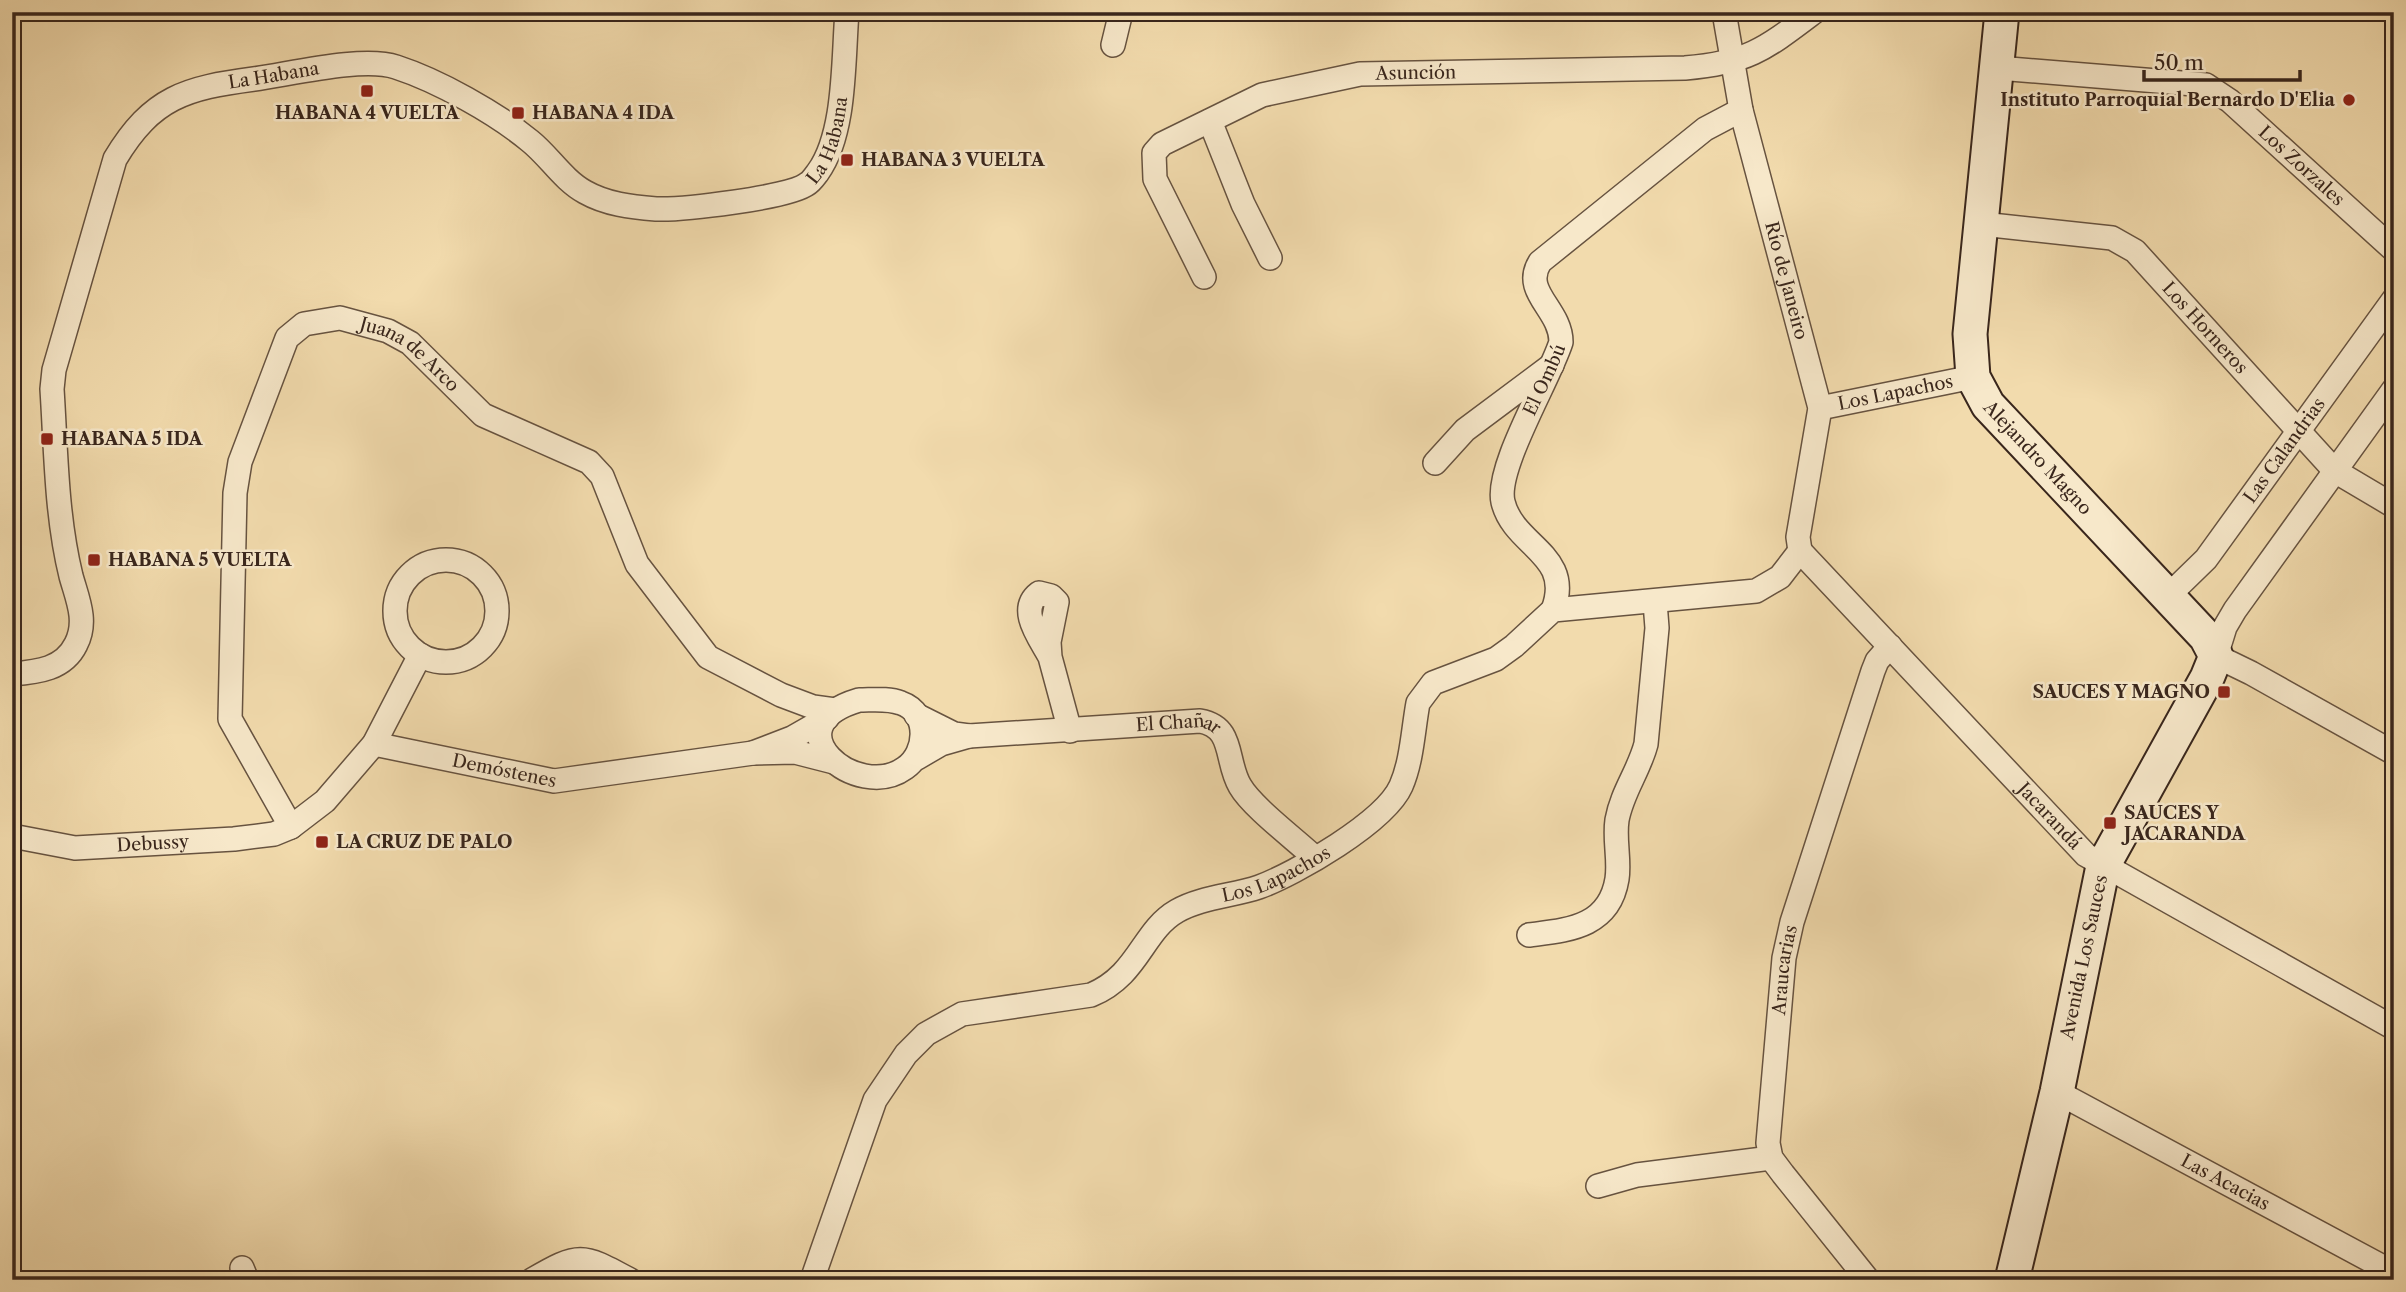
<svg xmlns="http://www.w3.org/2000/svg" width="2406" height="1292" font-family="'Libre Caslon Text',serif">
<style>
.lines{fill:none;stroke-linecap:round;stroke-linejoin:round}
.street-casing{stroke:#675340;stroke-width:26}
.secondary-casing{stroke:#39261c;stroke-width:37}
.street{stroke:#f7e8ca;stroke-width:23}
.secondary{stroke:#f7e8ca;stroke-width:33}
.poi-dot{fill:#8f2418;stroke:#f7e8ca;stroke-width:2.5}
.labels{text-anchor:middle;dominant-baseline:central;stroke-width:5;stroke-linejoin:round;paint-order:stroke}
.street-label{font-size:18px;fill:#39261c;stroke:#f7e8ca}
.poi-label{font-size:18px;font-weight:bold;fill:#39261c;stroke:#f7e8ca;text-anchor:start}
</style>
<rect width="100%" height="100%" fill="#f2dbad"/>
<filter id="stains"><feTurbulence type="fractalNoise" baseFrequency=".00286" numOctaves="4"/><feColorMatrix values="0 0 0 0 .2 0 0 0 0 .09 0 0 0 0 .02 0 0 0 .5 -.17"/></filter>
<radialGradient id="worn" r=".72"><stop offset=".6" stop-color="#630" stop-opacity="0"/><stop offset="1" stop-color="#630" stop-opacity=".3"/></radialGradient>
<g class="lines">
<g class="street-casing">
<g id="street">
<path id="s1" d="M1724 12 1741 110 1820 408 1798 537 1800 551"/>
<path d="M1113 45 1121 12"/>
<path id="s2" d="M1998 68 2206 85 2230 101 2394 250"/>
<path d="M1210 121 1243 204 1270 258"/>
<path id="s3" d="M1982 224 2112 238 2135 251 2335 471 2394 506"/>
<path id="s4" d="M1204 277 1155 179 1154 153 1162 144 1262 95 1360 74 1685 68C1748 63 1765 49 1814 12"/>
<path d="M2394 389 2235 610 2225 627 2216 656 2251 673 2394 753"/>
<path id="s5" d="M1820 408 1973 377"/>
<path d="M1435 463 1465 430 1552 365"/>
<path id="s6" d="M1800 551 2086 855 2394 1028"/>
<circle cx="446" cy="611" r="51"/>
<path id="s7" d="M2168 596 2206 559 2394 299"/>
<path id="s8" d="M1553 610C1574 554 1514 547 1503 502 1495 468 1549 380 1561 342 1561 309 1521 292 1540 262L1705 129 1741 110"/>
<path d="M1050 657C1040 638 1017 610 1039 593L1051 596 1057 602 1049 642 1050 657 1070 731"/>
<path id="s9" d="M12 674C38 672 64 669 76 644 88 621 77 598 71 576 56 515 56 450 52 389L54 370 115 159C152 97 186 88 254 79 291 74 363 56 396 67 439 81 496 113 530 141 549 156 563 180 585 192 606 204 631 207 656 209 681 210 789 198 807 184 811 182 815 176 818 172 846 133 843 60 847 12"/>
<path d="M859 700C873 700 888 698 901 703 930 713 927 753 905 768 857 803 768 727 859 700Z"/>
<path d="M916 715 954 734 969 736 941 744 917 758"/>
<path d="M827 718 792 738 753 753 795 752 834 762"/>
<path id="s10" d="M969 736 1200 721C1235 727 1225 761 1240 786 1252 807 1296 840 1315 858"/>
<path id="s11" d="M374 744 554 781 753 753"/>
<path id="s12" d="M291 827 230 719 235 493 240 462 287 338 304 324 340 318 388 331 410 343 483 415 589 462 602 476 637 564 708 657 781 695 813 707 835 710"/>
<path id="s13" d="M12 836 75 848 234 839 274 834 291 827 325 801 374 744 420 655"/>
<path d="M1529 935C1567 930 1609 928 1617 879 1620 860 1614 840 1617 820 1622 792 1639 771 1646 744L1657 628 1655 602"/>
<path id="s14" d="M2057 1092 2394 1273"/>
<path d="M1598 1186 1637 1175 1771 1158"/>
<path d="M242 1268 247 1280"/>
<path d="M532 1280C580 1252 582 1254 630 1280"/>
<path id="s15" d="M812 1280 875 1100 906 1054 926 1034 962 1014 1091 995C1139 975 1142 931 1177 911 1201 897 1233 896 1259 887 1295 874 1385 822 1401 786 1412 761 1413 730 1418 703L1433 683 1496 659 1514 646 1553 610 1756 591 1780 577 1800 551"/>
<path id="s16" d="M1868 1280 1783 1174 1771 1158 1768 1143 1784 958 1792 922 1873 671 1877 661 1890 646"/>
</g>
</g>
<g class="secondary-casing">
<g id="secondary">
<path id="s17" d="M2002 12 1970 334 1973 377 1988 405 2206 637 2216 656 2207 678 2103 866 2057 1092 2012 1280"/>
</g>
</g>
<use href="#street" class="street"/>
<use href="#secondary" class="secondary"/>
</g>
<g class="poi-dot">
<rect x="360" y="84" width="14" height="14" rx="3.5"/>
<circle cx="2349" cy="100" r="7"/>
<rect x="511" y="106" width="14" height="14" rx="3.5"/>
<rect x="840" y="153" width="14" height="14" rx="3.5"/>
<rect x="40" y="432" width="14" height="14" rx="3.5"/>
<rect x="87" y="553" width="14" height="14" rx="3.5"/>
<rect x="2217" y="685" width="14" height="14" rx="3.5"/>
<rect x="2103" y="816" width="14" height="14" rx="3.5"/>
<rect x="315" y="835" width="14" height="14" rx="3.5"/>
</g>
<g class="labels">
<g class="street-label">
<text stroke="none"><textPath href="#s4" startOffset="415">Asunción</textPath></text>
<text stroke="none"><textPath href="#s9" startOffset="760">La Habana</textPath></text>
<text stroke="none"><textPath href="#s9" startOffset="1390">La Habana</textPath></text>
<text stroke="none"><textPath href="#s2" startOffset="334">Los Zorzales</textPath></text>
<text stroke="none"><textPath href="#s1" startOffset="276">Río de Janeiro</textPath></text>
<text stroke="none"><textPath href="#s3" startOffset="261">Los Horneros</textPath></text>
<text stroke="none"><textPath href="#s12" startOffset="653">Juana de Arco</textPath></text>
<text stroke="none"><textPath href="#s8" startOffset="257">El Ombú</textPath></text>
<text stroke="none"><textPath href="#s5" startOffset="77">Los Lapachos</textPath></text>
<text stroke="none"><textPath href="#s7" startOffset="187">Las Calandrias</textPath></text>
<text stroke="none"><textPath href="#s17" startOffset="471">Alejandro Magno</textPath></text>
<text stroke="none"><textPath href="#s10" startOffset="210">El Chañar</textPath></text>
<text stroke="none"><textPath href="#s11" startOffset="133">Demóstenes</textPath></text>
<text stroke="none"><textPath href="#s6" startOffset="364">Jacarandá</textPath></text>
<text stroke="none"><textPath href="#s13" startOffset="142">Debussy</textPath></text>
<text stroke="none"><textPath href="#s15" startOffset="674">Los Lapachos</textPath></text>
<text transform="translate(2084 957) rotate(-78)">Avenida Los Sauces</text>
<text stroke="none"><textPath href="#s16" startOffset="345">Araucarias</textPath></text>
<text stroke="none"><textPath href="#s14" startOffset="191">Las Acacias</textPath></text>
</g>
<g class="poi-label">
<text x="2335" y="100" text-anchor="end">Instituto Parroquial Bernardo D'Elia</text>
<text x="367" y="113" text-anchor="middle">HABANA 4 VUELTA</text>
<text x="532" y="113">HABANA 4 IDA</text>
<text x="861" y="160">HABANA 3 VUELTA</text>
<text x="61" y="439">HABANA 5 IDA</text>
<text x="108" y="560">HABANA 5 VUELTA</text>
<text x="2210" y="692" text-anchor="end">SAUCES Y MAGNO</text>
<text x="2124" y="813">SAUCES Y<tspan x="2124" dy="21">JACARANDA</tspan></text>
<text x="336" y="842">LA CRUZ DE PALO</text>
</g>
</g>
<rect width="2406" height="1292" fill="none" stroke="#f2dbad" stroke-width="42"/>
<rect x="14" y="14" width="2378" height="1264" fill="none" stroke="#39261c" stroke-width="3.5"/>
<rect x="21" y="21" width="2364" height="1250" fill="none" stroke="#39261c" stroke-width="2"/>
<path d="M2144 70v10h156v-10" fill="none" stroke="#39261c" stroke-width="3.5"/>
<text x="2154" y="70" font-size="21" fill="#39261c" stroke="#f7e8ca" stroke-width="5" paint-order="stroke">50 m</text>
<rect width="100%" height="100%" filter="url(#stains)"/>
<rect width="100%" height="100%" fill="url(#worn)"/>
</svg>
